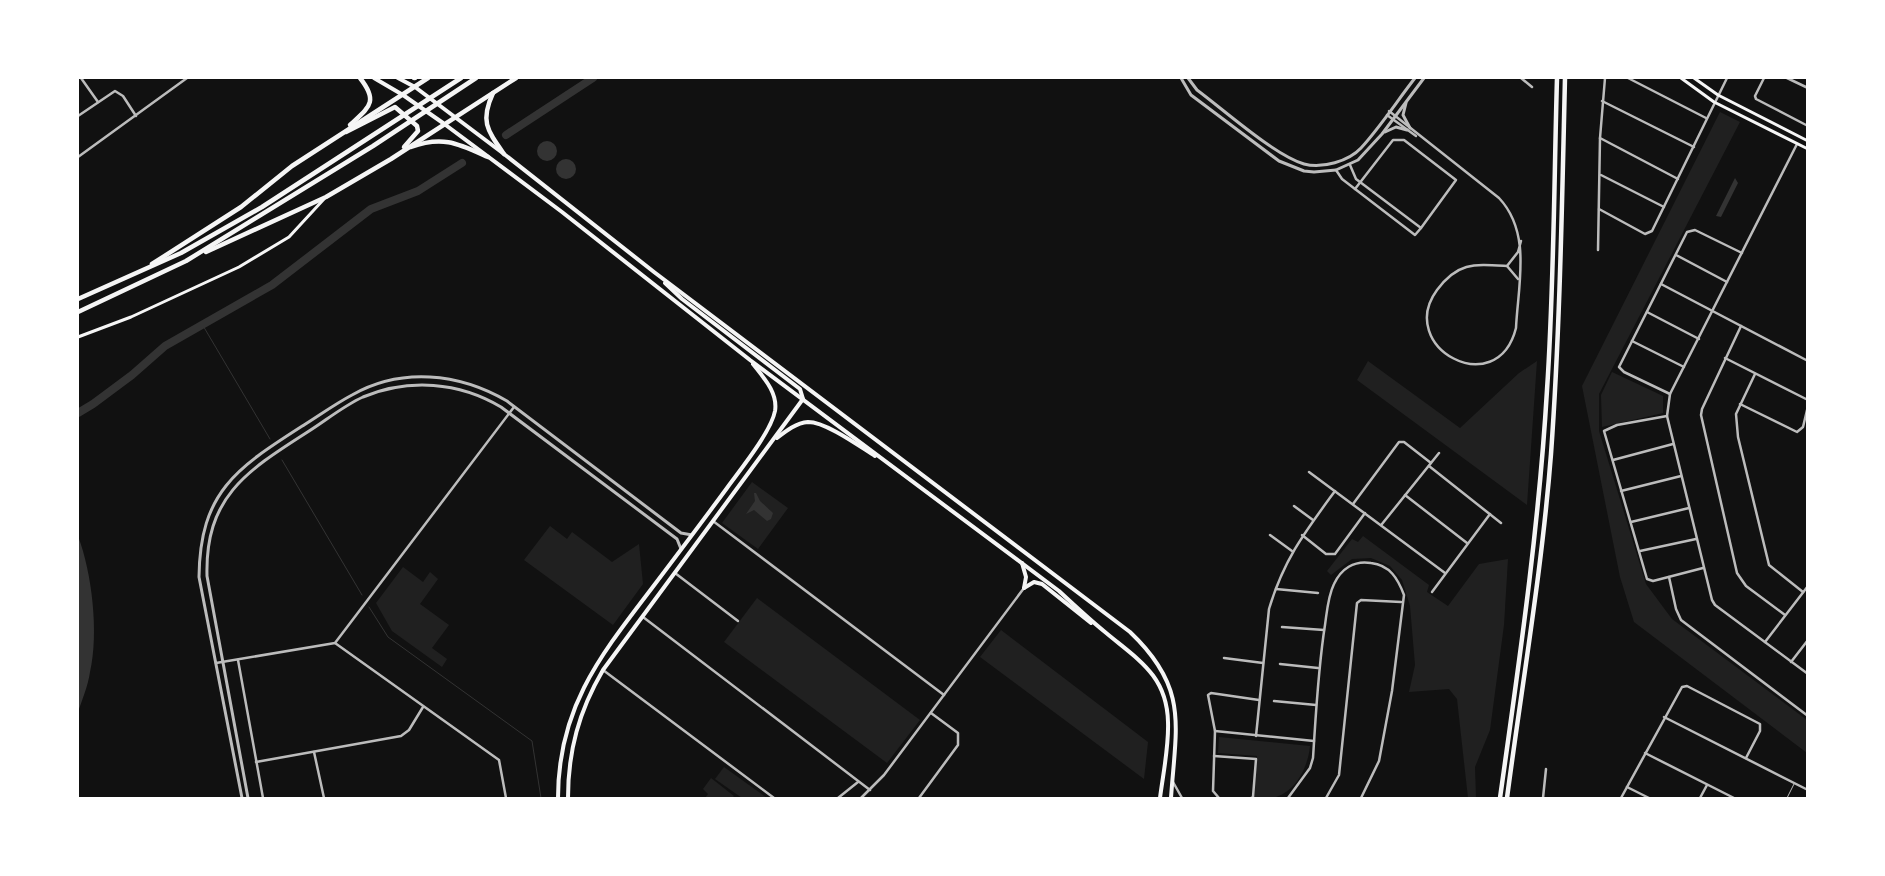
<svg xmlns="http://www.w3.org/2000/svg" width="1885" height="876" font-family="Raleway,sans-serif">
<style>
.green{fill:#202020}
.water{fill:#333}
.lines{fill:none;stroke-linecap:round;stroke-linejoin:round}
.stream{stroke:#333;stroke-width:1}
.river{stroke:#333;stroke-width:8}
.service{stroke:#bcbcbc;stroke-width:1}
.minor{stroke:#bcbcbc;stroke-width:2.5}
.tertiary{stroke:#bcbcbc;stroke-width:3}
.secondary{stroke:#f5f5f5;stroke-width:3}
.primary{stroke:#f5f5f5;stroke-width:4}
.motorway{stroke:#f5f5f5;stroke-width:4.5}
</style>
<rect width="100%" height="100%" fill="#111"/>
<g class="green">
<path d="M1720 112 1740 122 1599 394V431L1646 584 1672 619 1807 720V753L1634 622 1620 577 1582 386Z"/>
<path d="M1368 361 1460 428 1519 373 1537 361 1527 505 1357 380Z"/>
<path d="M1612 372 1663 396V413L1602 427 1601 395Z"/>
<path d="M752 482 788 508 758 549 722 523Z"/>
<path d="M550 526 567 539 572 532 612 562 639 544 643 584 613 625 524 560Z"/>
<path d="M1363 536 1429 585 1427 592 1448 606 1479 564 1508 559 1504 625 1490 730 1475 767 1476 798H1468L1457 699 1449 689 1409 692 1415 665 1410 606 1402 580 1390 566 1371 558 1352 559 1331 575 1327 571 1352 539 1358 542Z"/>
<path d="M403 567 423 582 430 572 438 579 420 604 449 625 432 648 447 659 442 667 392 631 376 603Z"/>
<path d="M757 598 920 720 887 763 724 642Z"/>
<path d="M1001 630 1148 742 1144 779 980 657Z"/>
<path d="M1219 737 1310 746C1308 767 1296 792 1273 798 1267 800 1260 798 1254 798L1257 756 1218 753Z"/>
<path d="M724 767 767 798H742L715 779Z"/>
<path d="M711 778 734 796 732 798H705L708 794 703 789Z"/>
</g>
<g class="water">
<circle cx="547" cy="151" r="10"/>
<circle cx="566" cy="169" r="10"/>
<path d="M1735 178 1738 183 1721 217 1716 216Z"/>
<path d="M754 493H756L760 501 773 513 771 519 767 521 754 510 746 514 755 501Z"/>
<path d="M78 536C92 573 99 633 90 672 88 686 82 700 78 712Z"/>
</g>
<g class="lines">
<g class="stream">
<path d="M202 324 270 439"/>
<path d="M282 460 362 595"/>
<path d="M369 607 388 637 532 741 541 798"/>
</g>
<g class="river">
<path d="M506 135 593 78"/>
<path d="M78 413 93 404 132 375 165 346 272 285 371 209 418 191 462 163"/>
</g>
<path class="service" d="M1787 798 1794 784"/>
<g class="minor">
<path d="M81 78 98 102"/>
<path d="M1521 78 1532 87"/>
<path d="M1628 78 1706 118"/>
<path d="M1764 78 1755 96 1756 99 1808 126"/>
<path d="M1787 78 1808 88"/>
<path d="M1602 101 1694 147"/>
<path d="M1389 111 1499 198C1532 233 1518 285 1516 328 1497 403 1395 347 1437 290 1458 262 1474 264 1507 266L1518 252 1521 241"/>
<path d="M1387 115 1416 136"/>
<path d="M78 116 115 91 123 96 136 116"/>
<path d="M1600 138 1678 179"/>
<path d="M1797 144 1670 394 1667 416 1712 600 1715 605 1808 674"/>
<path d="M78 157 187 78"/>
<path d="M1336 170 1342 179 1415 235 1421 228 1356 179 1350 165"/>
<path d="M1601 175 1664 207"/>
<path d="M1355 189 1393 140H1404L1456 180 1421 228"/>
<path d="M1599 209 1645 234 1652 231 1727 78"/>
<path d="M1598 250 1600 138 1605 78"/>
<path d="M1676 255 1727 282"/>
<path d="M1507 266 1518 279"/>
<path d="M1661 284 1808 361"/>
<path d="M1647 312 1699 339"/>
<path d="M1741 326 1702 409 1701 415 1737 573 1746 586 1785 615"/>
<path d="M1632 341 1684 367"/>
<path d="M1725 358 1808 400"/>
<path d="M1755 374 1736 414 1738 437 1769 565 1803 592"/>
<path d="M1670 394 1624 372 1619 367 1687 232 1695 230 1742 253"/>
<path d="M1740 404 1797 432 1803 427 1808 406"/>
<path d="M1667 416 1617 425 1604 431 1647 579 1653 581 1703 568"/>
<path d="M1613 460 1673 444"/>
<path d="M1429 466 1501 523"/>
<path d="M1309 472 1445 573"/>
<path d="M1621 491 1681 476"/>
<path d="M1405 495 1467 543"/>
<path d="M1353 504 1399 442H1404L1431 463"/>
<path d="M1294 506 1313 520"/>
<path d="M713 521 944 695"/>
<path d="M1631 522 1689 508"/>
<path d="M1382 524 1439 453"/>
<path d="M1270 535 1292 551"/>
<path d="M1302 535 1326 554H1335L1365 513"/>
<path d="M1640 551 1696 539"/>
<path d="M675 573 738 621"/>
<path d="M1669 577 1676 609 1681 620 1808 716"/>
<path d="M1276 589 1318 593"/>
<path d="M1432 592 1490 514"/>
<path d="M643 617 870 790"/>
<path d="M1282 627 1324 630"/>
<path d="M1765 642 1808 586"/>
<path d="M335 643 499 760 506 798"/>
<path d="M1224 658 1263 663"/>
<path d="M238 660 263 798"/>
<path d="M1791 662 1808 640"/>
<path d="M216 663 335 643 514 407"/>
<path d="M1280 664 1318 668"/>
<path d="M603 670 774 798"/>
<path d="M1274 701 1316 705"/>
<path d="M1664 717 1808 790"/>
<path d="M1215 731 1314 741"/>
<path d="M1256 736 1269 609C1284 559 1305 532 1335 491"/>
<path d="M314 752 324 798"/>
<path d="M1645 753 1734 798"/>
<path d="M1214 756 1256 759 1253 797 1251 798"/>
<path d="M256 762 401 736 409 730 423 707"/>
<path d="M1173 782 1182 798"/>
<path d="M1627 787 1649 798"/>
<path d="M838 798 858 782"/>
<path d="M861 798 884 775 1024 588"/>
<path d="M919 798 958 745V733L931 713"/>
<path d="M1219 798 1213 791 1215 731 1208 695 1211 693 1259 700"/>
<path d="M1288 798 1310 768 1313 758C1316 713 1318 669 1325 625 1327 611 1328 596 1334 584 1341 569 1354 560 1371 563 1390 565 1398 579 1404 595L1392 691 1379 761 1361 798"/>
<path d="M1326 798 1339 775 1357 603 1361 600 1401 602"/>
<path d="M1543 798 1546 769"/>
<path d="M1621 798 1682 687 1687 686 1760 724V731L1746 758"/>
<path d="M1700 798 1707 785"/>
</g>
<g class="tertiary">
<path d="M1181 78 1191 95 1279 161 1304 171 1314 172 1336 170 1358 160 1382 134 1424 78"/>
<path d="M1188 78 1197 90C1224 110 1274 155 1304 164 1322 169 1349 161 1361 148 1381 126 1397 101 1415 78"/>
<path d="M1406 103 1403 115 1410 128"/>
<path d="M1385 132 1396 127 1407 130"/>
<path d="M242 798 199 577C200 491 237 468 304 425 320 415 335 404 352 395 401 367 459 373 507 401L681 533 692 535"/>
<path d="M248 798 207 576C205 498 245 472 306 433 324 422 343 406 363 397 409 378 459 382 501 407L677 539 681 549"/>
</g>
<g class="secondary">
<path d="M1681 78 1714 102 1808 149"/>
<path d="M1694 78 1718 95 1808 141"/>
<path d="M78 337 131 317 239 267 289 237 324 199"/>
</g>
<g class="primary">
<path d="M374 78 403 95 443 123 562 212 750 360 1059 591C1074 605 1089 619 1105 632 1137 659 1167 675 1168 722 1169 747 1163 774 1160 798"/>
<path d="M398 78 415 87 504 154 654 272 1130 632C1189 688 1176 725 1171 798"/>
<path d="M665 283 682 299 800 389 803 399"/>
<path d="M777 438C786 431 796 423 808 422 826 422 859 446 875 456"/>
<path d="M1022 563 1026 577 1024 588"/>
<path d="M1024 588 1034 582 1042 584 1091 623"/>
<path d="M558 798C558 708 600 656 652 588 677 555 702 522 727 488 740 470 771 432 775 411 778 393 764 378 753 364"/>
<path d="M568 798C568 751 579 711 603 670L803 399"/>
</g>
<g class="motorway">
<path d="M414 78H415"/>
<path d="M493 93C480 121 487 130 504 154"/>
<path d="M350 125C369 107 379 102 360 78"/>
<path d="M346 132 395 107 417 126 418 131 404 147"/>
<path d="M411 147C443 135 459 144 488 157"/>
<path d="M206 252 326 197 391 159 516 78"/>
<path d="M152 264 241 207 292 166 428 78"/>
<path d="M78 299 181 253 262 207 461 78"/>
<path d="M78 312 186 261 373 146 476 78"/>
<path d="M1500 798C1519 663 1539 527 1547 390 1554 286 1554 182 1557 78"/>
<path d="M1507 798C1522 684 1542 570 1551 454 1560 329 1562 203 1565 78"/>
</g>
</g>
<rect width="1885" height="876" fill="none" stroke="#ffffff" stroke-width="158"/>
</svg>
